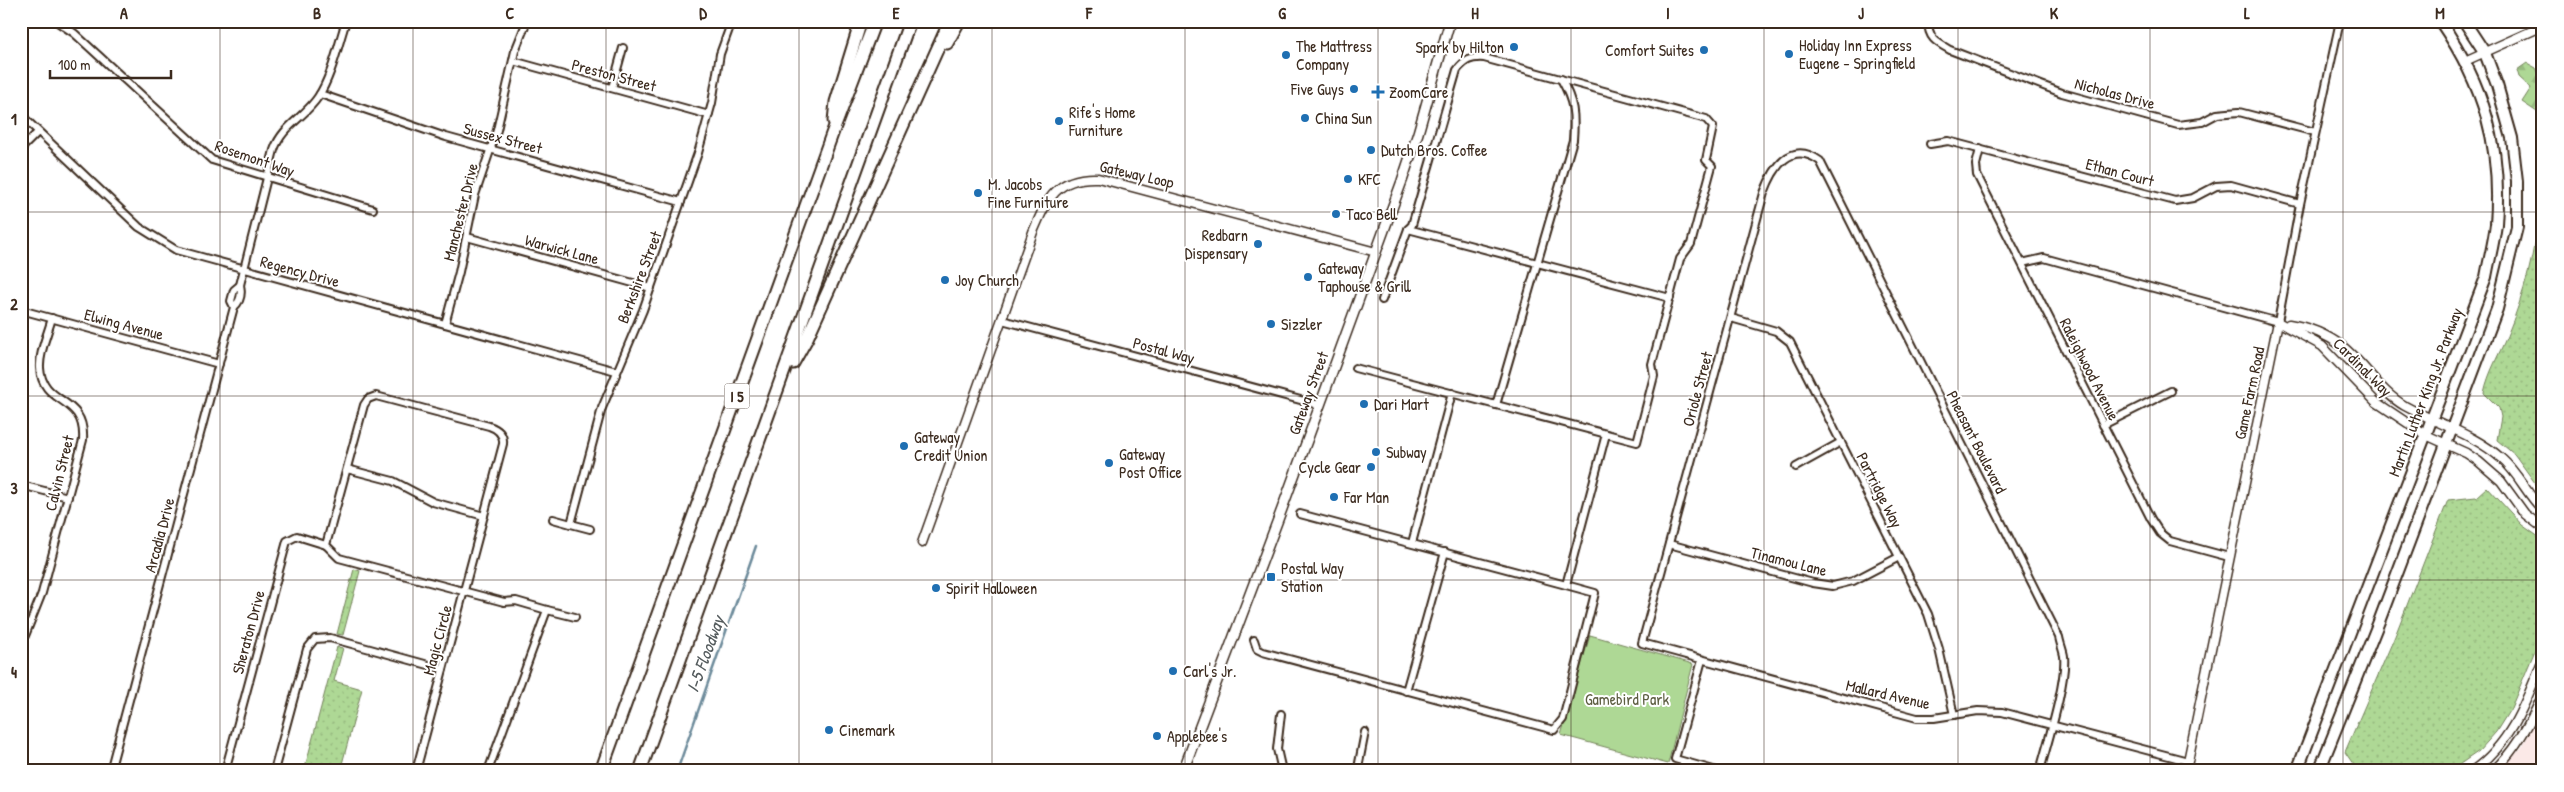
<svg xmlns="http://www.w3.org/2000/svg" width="2564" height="792" font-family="'Patrick Hand',sans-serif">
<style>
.built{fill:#fbe9e7}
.grass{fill:url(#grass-dots);stroke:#74815a}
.forest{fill:url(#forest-firs);stroke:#74815a}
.park{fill:#aed895;stroke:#74815a}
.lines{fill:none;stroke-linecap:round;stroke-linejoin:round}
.stream{stroke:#6d8b9b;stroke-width:2.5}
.minor-casing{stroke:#3b2a1e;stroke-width:10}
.tertiary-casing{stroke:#3b2a1e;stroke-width:11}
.secondary-casing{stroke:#3b2a1e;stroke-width:12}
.primary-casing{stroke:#3b2a1e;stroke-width:14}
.motorway-casing{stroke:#3b2a1e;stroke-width:15}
.minor{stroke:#fff;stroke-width:6}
.tertiary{stroke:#fff;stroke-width:8}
.secondary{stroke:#fff;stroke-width:9}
.primary{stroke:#fff;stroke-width:10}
.motorway{stroke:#fff;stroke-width:11}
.grid{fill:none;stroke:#3b2a1e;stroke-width:1;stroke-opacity:0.55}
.poi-dot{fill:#1f6fb2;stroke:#fff;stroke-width:2}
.labels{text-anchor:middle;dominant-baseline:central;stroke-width:4;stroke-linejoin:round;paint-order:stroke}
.shield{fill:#fff;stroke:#766a62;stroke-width:1}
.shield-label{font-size:15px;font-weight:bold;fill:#3b2a1e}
.poi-label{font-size:16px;fill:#3b2a1e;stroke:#fff;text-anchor:start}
.street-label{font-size:16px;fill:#3b2a1e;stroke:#fff}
.park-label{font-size:16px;fill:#5e5e42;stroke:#fff}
.water-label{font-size:18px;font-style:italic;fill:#545b5d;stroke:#fff}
.neatline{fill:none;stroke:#3b2a1e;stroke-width:2}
.grid-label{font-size:16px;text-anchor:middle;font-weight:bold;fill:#3b2a1e}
</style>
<defs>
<pattern id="grass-dots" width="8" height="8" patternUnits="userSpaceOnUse" patternTransform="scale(1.25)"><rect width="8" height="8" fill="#aed895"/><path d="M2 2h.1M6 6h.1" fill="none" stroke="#97ba80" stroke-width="1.8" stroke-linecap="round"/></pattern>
<pattern id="forest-firs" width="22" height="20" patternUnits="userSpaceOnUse" patternTransform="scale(1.25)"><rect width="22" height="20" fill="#aed895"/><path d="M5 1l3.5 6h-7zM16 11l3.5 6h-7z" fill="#97ba80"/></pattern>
</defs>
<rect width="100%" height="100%" fill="#fff"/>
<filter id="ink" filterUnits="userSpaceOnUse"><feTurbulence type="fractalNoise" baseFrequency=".02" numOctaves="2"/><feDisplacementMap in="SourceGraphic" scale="10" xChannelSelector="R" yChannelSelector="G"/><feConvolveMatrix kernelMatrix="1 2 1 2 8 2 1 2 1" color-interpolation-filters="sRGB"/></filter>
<g filter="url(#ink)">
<path class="built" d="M2543 708V771H2500L2522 747Z"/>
<g class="grass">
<path d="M2539 206 2543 208V494L2515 455 2497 440 2501 417 2499 408 2484 393C2488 373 2499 355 2507 336 2524 295 2536 251 2539 206Z"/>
<path d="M2487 487 2522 525 2543 540V631L2511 708 2496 732 2479 751 2450 771H2358L2345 752 2395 636 2448 500 2476 497Z"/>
<path d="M354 569 360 571 343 635 337 634Z"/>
<path d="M337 647 343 648 334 681 362 689 342 764 363 771H304Z"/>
</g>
<path class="forest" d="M2527 63 2536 68 2539 74 2543 75V116L2522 102 2531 88 2519 77 2517 70Z"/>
<path class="park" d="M1590 635 1693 664 1668 764 1561 735Z"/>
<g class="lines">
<path class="stream" d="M677 771 756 546"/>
<g class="minor-casing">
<g id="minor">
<path d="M56 21 74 33 212 160 373 209"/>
<path d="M1928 21C1928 38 1936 42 1950 50L2062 93 2178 125 2202 122 2217 114 2239 112 2315 132"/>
<path d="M2330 21 2340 24"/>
<path d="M513 61 709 115"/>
<path d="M612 88 623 48"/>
<path d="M320 94 446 137 681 202"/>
<path d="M21 115 139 227 176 250 616 371"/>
<path d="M1930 144 1948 141 2175 201 2193 198 2216 186 2231 185 2300 204"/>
<path d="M21 149 38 132"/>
<path d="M1980 149 1976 165 1977 175 2151 519 2160 533 2170 541 2229 557"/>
<path d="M1408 229 1670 298"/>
<path d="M467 237 651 288"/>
<path d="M2022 263 2044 258 2278 322 2300 204 2340 21"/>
<path d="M234 307 231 301 234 290 240 285"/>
<path d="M21 310 219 364"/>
<path d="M1731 318 1776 331 1790 342 1928 614 1939 649 1954 715"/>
<path d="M1002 320 1319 405"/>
<path d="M445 324 459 272 475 195 497 130 515 51 527 21"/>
<path d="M1355 368 1637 442 1654 376 1652 364 1680 259 1691 244 1712 166 1706 160 1713 127 1706 119 1484 58C1471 57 1465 60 1457 70L1412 225 1408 229 1382 300"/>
<path d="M1496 405 1573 140C1575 114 1574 102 1561 79"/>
<path d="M2103 425 2171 391"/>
<path d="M1796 467 1841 442"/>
<path d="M347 469 393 481 433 502 484 516"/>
<path d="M21 485 68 497"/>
<path d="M1300 514 1566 585 1606 434"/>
<path d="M553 519 571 524 602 408 643 310 698 153 712 103 720 54 732 21"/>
<path d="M571 524 590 529"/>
<path d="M1412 543 1452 393"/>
<path d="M1669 544 1813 583 1833 586 1853 581 1899 557"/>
<path d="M547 610 575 617"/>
<path d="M1254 640 1257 649 1263 652 1554 730 1563 719 1595 593 1566 585"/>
<path d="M21 646 42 593 83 440C86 395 42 406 40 368 39 352 48 333 52 318"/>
<path d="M1702 660 1675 759 1717 771"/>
<path d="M1406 691 1445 552"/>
<path d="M1281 714 1277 749 1282 771"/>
<path d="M111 767 125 771"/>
<path d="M1358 768 1365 732"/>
<path d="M110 771 234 307C241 301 242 294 240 285L274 150C282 126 305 117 318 97 332 76 338 45 346 21"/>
<path d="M225 771 287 541 297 536 326 545"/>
<path d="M274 771 307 649 315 639 330 638 443 669"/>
<path d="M416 771 503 444C504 434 498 429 489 426L376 396 368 399 364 405 326 545 339 558 504 602 516 601 547 610 488 771"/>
<path d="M1314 771 1331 768 1365 771"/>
<path d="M2040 771C2047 744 2067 681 2064 656 2063 650 2060 643 2059 637L1820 161C1790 139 1773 169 1764 193L1642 643 1917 718H1934L1978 711 2002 712 2188 761"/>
</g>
</g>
<g class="tertiary-casing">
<g id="tertiary">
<path d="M2465 61 2543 26"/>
<path d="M2278 322 2322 346 2376 402 2424 434 2466 453 2478 461 2501 481 2525 514 2543 528"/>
<path d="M2289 324C2308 327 2326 334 2342 346 2365 364 2379 391 2405 406 2438 424 2474 434 2502 459 2519 474 2527 495 2543 510"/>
<path d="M922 543 1033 232C1047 199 1057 176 1098 178L1376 252"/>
<path d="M2186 771 2278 322"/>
<path d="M2472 771C2511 744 2526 702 2543 659"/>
<path d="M2493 771C2516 750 2531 722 2543 694"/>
</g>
</g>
<g class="secondary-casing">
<path id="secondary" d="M1183 771 1282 509 1402 181 1418 133 1450 21"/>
</g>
<g class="primary-casing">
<g id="primary">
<path d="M2297 771 2486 277C2489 260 2494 242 2496 224 2502 146 2484 85 2440 21"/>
<path d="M2319 771 2380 619 2497 309 2517 227V181L2512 138 2497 85 2485 53 2464 21"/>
</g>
</g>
<g class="motorway-casing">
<g id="motorway">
<path d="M947 43 959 21"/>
<path d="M834 121 836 102 861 21"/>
<path d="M793 363 807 338 950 21"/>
<path d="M601 771 832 134 875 21"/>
<path d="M640 771 910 21"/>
</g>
</g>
<use href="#minor" class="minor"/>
<use href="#tertiary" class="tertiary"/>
<use href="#secondary" class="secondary"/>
<use href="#primary" class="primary"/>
<use href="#motorway" class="motorway"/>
</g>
</g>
<path class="grid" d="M220 21V771M413 21V771M606 21V771M799 21V771M992 21V771M1185 21V771M1378 21V771M1571 21V771M1764 21V771M1958 21V771M2150 21V771M2343 21V771M21 212H2543M21 396H2543M21 580H2543"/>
<g class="poi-dot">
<circle cx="1514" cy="47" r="5"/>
<circle cx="1704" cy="50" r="5"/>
<circle cx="1789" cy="54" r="5"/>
<circle cx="1286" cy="55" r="5"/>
<circle cx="1354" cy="89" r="5"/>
<path d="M1375.5 84.5h5v5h5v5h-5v5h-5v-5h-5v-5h5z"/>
<circle cx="1305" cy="118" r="5"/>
<circle cx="1059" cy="121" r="5"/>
<circle cx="1371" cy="150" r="5"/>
<circle cx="1348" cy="179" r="5"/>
<circle cx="978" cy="193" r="5"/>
<circle cx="1336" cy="214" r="5"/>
<circle cx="1258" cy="244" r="5"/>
<circle cx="1308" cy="277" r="5"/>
<circle cx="945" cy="280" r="5"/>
<circle cx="1271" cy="324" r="5"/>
<circle cx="1364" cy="404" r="5"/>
<circle cx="904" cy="446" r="5"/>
<circle cx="1376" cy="452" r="5"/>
<circle cx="1109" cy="463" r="5"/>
<circle cx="1371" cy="467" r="5"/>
<circle cx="1334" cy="497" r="5"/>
<rect x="1266" y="572" width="10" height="10" rx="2.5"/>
<circle cx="936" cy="588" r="5"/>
<circle cx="1173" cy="671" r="5"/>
<circle cx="829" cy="730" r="5"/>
<circle cx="1157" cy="736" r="5"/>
</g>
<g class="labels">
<rect class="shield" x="724.5" y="383.5" width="25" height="25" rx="4"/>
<g class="shield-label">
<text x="737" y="396">I 5</text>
</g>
<g class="poi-label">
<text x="1799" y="45">Holiday Inn Express<tspan x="1799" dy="18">Eugene - Springfield</tspan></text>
<text x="1296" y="46">The Mattress<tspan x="1296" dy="18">Company</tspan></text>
<text x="1504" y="47" text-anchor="end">Spark by Hilton</text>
<text x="1694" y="50" text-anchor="end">Comfort Suites</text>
<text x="1344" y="89" text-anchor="end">Five Guys</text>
<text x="1389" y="92">ZoomCare</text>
<text x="1069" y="112">Rife's Home<tspan x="1069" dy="18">Furniture</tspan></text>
<text x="1315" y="118">China Sun</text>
<text x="1381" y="150">Dutch Bros. Coffee</text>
<text x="1358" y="179">KFC</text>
<text x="988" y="184">M. Jacobs<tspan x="988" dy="18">Fine Furniture</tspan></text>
<text x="1346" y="214">Taco Bell</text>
<text x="1248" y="235" text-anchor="end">Redbarn<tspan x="1248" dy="18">Dispensary</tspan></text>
<text x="1318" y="268">Gateway<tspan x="1318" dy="18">Taphouse &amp; Grill</tspan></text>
<text x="955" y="280">Joy Church</text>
<text x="1281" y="324">Sizzler</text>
<text x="1374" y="404">Dari Mart</text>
<text x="914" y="437">Gateway<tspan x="914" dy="18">Credit Union</tspan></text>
<text x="1386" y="452">Subway</text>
<text x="1119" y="454">Gateway<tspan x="1119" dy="18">Post Office</tspan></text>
<text x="1361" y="467" text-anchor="end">Cycle Gear</text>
<text x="1344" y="497">Far Man</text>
<text x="1281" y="568">Postal Way<tspan x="1281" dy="18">Station</tspan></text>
<text x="946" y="588">Spirit Halloween</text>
<text x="1183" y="671">Carl's Jr.</text>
<text x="839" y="730">Cinemark</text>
<text x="1167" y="736">Applebee's</text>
</g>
<g class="street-label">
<text transform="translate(614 75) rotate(15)">Preston Street</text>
<text transform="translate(2115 93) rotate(15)">Nicholas Drive</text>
<text transform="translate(503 138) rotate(15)">Sussex Street</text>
<text transform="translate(255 158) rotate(19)">Rosemont Way</text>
<text transform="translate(2120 172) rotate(15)">Ethan Court</text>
<text transform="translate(1137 174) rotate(13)">Gateway Loop</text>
<text transform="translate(460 212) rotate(-76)">Manchester Drive</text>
<text transform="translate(562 249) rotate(15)">Warwick Lane</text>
<text transform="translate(300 271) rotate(15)">Regency Drive</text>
<text transform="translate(639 277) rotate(-69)">Berkshire Street</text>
<text transform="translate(124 324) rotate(15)">Elwing Avenue</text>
<text transform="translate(1164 350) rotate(15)">Postal Way</text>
<text transform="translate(2363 367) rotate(45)">Cardinal Way</text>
<text transform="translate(2090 369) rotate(63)">Raleighwood Avenue</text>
<text transform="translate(1697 389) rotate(-75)">Oriole Street</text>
<text transform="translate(2425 392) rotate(-69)">Martin Luther King Jr. Parkway</text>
<text transform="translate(1308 393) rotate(-70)">Gateway Street</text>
<text transform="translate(2249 393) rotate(-78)">Game Farm Road</text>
<text transform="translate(1977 442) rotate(63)">Pheasant Boulevard</text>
<text transform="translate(59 473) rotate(-76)">Calvin Street</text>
<text transform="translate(1880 490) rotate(63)">Partridge Way</text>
<text transform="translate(159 535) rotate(-75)">Arcadia Drive</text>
<text transform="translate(1789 561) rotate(14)">Tinamou Lane</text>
<text transform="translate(248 632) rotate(-75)">Sheraton Drive</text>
<text transform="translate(437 640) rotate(-75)">Magic Circle</text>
<text transform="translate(1888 694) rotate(13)">Mallard Avenue</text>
</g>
<g class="park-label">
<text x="1627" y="699">Gamebird Park</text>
</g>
<g class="water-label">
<text transform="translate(705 654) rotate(-70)">I-5 Floodway</text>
</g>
</g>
<rect width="2564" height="792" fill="none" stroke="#fff" stroke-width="55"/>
<path d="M50 70v8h121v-8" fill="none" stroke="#3b2a1e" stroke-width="2.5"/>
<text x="58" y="70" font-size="15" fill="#3b2a1e" stroke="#ffffff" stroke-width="4" paint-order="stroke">100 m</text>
<rect x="28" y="28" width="2508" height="736" class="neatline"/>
<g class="grid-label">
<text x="124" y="19">A</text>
<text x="317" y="19">B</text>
<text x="510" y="19">C</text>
<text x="703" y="19">D</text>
<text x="896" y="19">E</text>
<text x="1089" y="19">F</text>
<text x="1282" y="19">G</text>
<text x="1475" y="19">H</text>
<text x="1668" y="19">I</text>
<text x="1861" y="19">J</text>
<text x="2054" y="19">K</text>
<text x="2247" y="19">L</text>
<text x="2440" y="19">M</text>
<text x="14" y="125">1</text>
<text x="14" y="310">2</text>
<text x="14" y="494">3</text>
<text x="14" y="678">4</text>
</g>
</svg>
